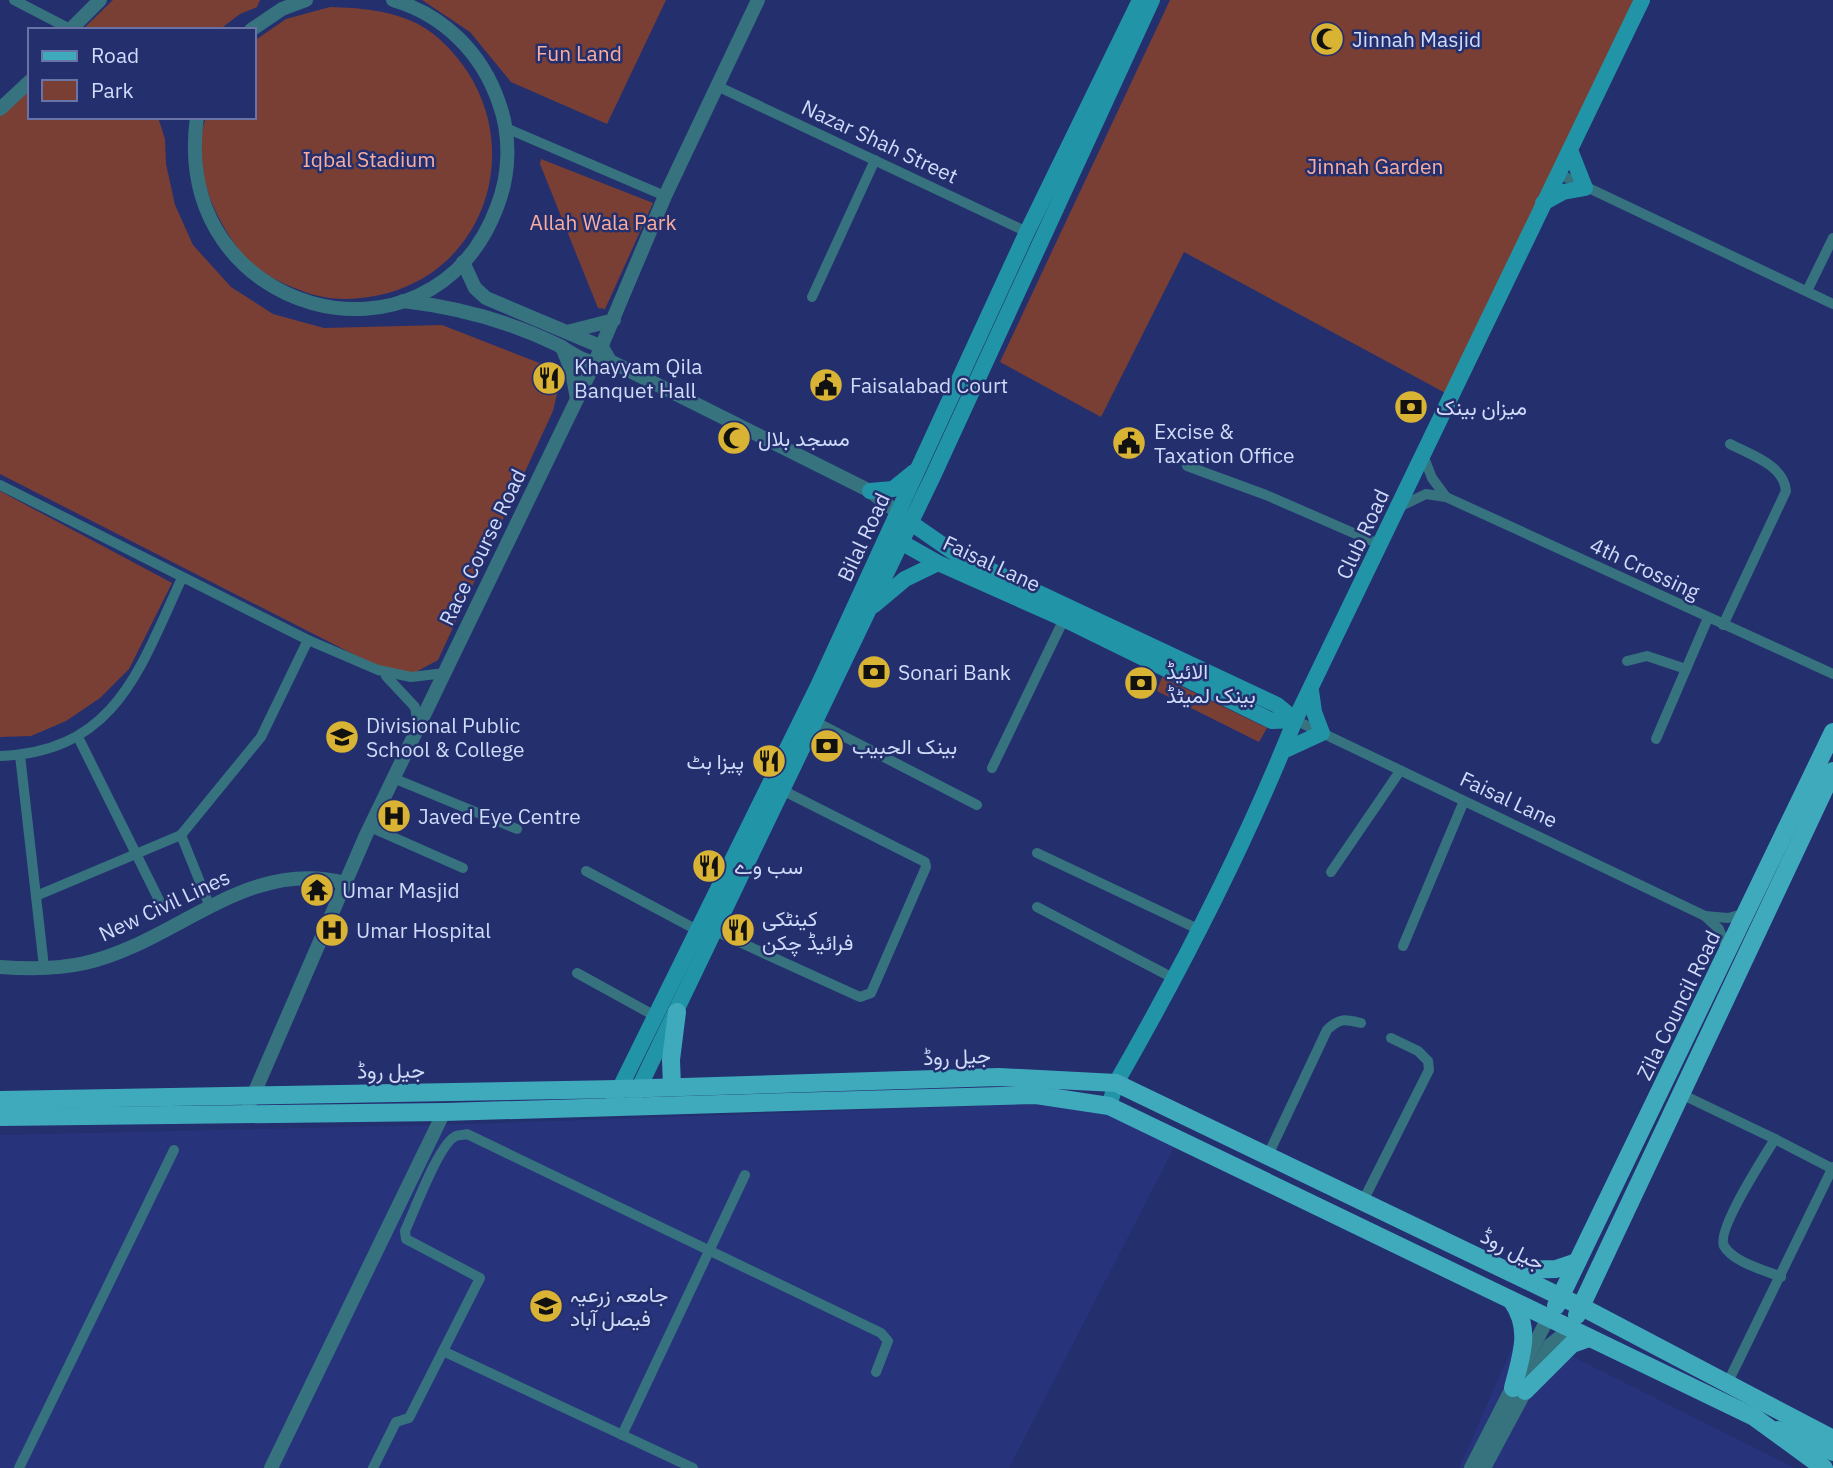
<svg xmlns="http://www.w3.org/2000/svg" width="1833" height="1468" font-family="'IBM Plex Sans',Vazirmatn,sans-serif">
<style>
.built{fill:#27337a}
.green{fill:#7a3f34}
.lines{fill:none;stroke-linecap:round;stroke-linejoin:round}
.minor{stroke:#36737f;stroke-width:10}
.tertiary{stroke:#36737f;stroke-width:14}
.secondary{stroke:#2294a7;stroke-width:16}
.primary{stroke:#40aabd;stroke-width:18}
.labels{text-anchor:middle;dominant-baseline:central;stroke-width:5;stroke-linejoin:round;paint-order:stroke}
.poi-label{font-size:21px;fill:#d0daf9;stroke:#242f6e;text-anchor:start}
.park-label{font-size:21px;fill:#f9ad9e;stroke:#242f6e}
.street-label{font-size:21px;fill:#d0daf9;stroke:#242f6e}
</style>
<rect width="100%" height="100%" fill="#242f6e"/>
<g class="built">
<path d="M1034 1104 1099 1111 1176 1144 1009 1468H0V1135L468 1124Z"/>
<path d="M1520 1330 1795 1468H1459Z"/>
</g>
<g class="green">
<path d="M113 0H260L257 7 240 14 219 30H82Z"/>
<path d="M422 0H666L607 124 511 82 470 32Z"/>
<path d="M1170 0H1635L1451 396 1184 252 1101 417 1000 362Z"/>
<path d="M330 7C361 8 389 10 418 24 437 34 455 53 467 71 521 153 485 266 388 293 361 300 332 302 305 292 280 283 251 270 236 246 211 210 190 162 206 117H254V41L286 19Z"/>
<path d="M30 87V117H158L165 139 166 164 175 205 193 245 231 287 273 314 324 328 442 325 557 370 560 381 553 411 438 660 414 673 388 672 0 474V115Z"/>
<path d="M541 159 653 203 605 309 598 308 540 164Z"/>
<path d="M0 491 172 583 129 669 100 698 66 721 31 736 0 737Z"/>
<path d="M1162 677 1267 728 1259 742 1157 691Z"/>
</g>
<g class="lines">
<g class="minor">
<path d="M14 0 70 29"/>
<path d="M717 86 1027 232"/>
<path d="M506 128 665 196"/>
<path d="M1557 173 1833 304"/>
<path d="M1807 291 1833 238"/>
<path d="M812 297 875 160"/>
<path d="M1423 455 1432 478 1446 497"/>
<path d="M1187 466 1266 495 1381 545"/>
<path d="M0 485 308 640 378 670 411 677 445 673"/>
<path d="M1399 507 1426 494 1446 497 1833 674"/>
<path d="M1723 625 1786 491C1784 465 1751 455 1730 444"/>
<path d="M1627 661 1647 656 1686 669"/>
<path d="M386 676 415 707 418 725"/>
<path d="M1295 720 1705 916 1719 929 1728 952"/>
<path d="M814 721 977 805"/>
<path d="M78 737 161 904"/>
<path d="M1656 739 1708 618"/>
<path d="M20 755 44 967"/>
<path d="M0 756C116 752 140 668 182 578"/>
<path d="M992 768 1064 619"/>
<path d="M393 778 517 829"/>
<path d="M370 827 463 868"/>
<path d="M1037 853 1200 930"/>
<path d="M586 871 697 930"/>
<path d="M1331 872 1400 771"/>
<path d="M36 896 181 835"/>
<path d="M210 907 181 835 261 737 308 640"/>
<path d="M1037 907 1175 979"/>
<path d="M1705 916 1728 918 1747 913"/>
<path d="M715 931 860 997 871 993 926 867 925 862 782 790"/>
<path d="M1403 946 1464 801"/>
<path d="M577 973 655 1016"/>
<path d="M1681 1094 1775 1139"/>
<path d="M1268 1155 1327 1030C1339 1018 1345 1019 1361 1023"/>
<path d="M1363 1201 1429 1070 1428 1061 1418 1051 1391 1038"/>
<path d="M1781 1277C1764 1270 1733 1262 1724 1246 1716 1231 1765 1155 1775 1139L1833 1169"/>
<path d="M443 1351 693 1468"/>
<path d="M1728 1382 1833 1167"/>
<path d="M622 1435 745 1175"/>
<path d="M19 1468 174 1150"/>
<path d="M373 1468 396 1422 409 1418 480 1278 406 1239 405 1231C414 1212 439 1143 456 1136 458 1135 465 1135 467 1134L881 1333 888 1341 876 1372"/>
</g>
<g class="tertiary">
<path d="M70 30 100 0"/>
<path d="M251 30 282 9 306 0"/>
<path d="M0 109 30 81"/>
<path d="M197 117C169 316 431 384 497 207 510 174 511 136 499 103 482 53 444 15 393 0"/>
<path d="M463 262 475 288 486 298 602 347 610 361 870 491 897 512"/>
<path d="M403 301C456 307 509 321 558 345 571 352 587 365 602 363"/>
<path d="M567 332 614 320"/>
<path d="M562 347 572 372 577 399"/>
<path d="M0 967C27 969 59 969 85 963 175 943 246 857 345 883"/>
<path d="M249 1105 366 835 594 364 665 196 758 0"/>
<path d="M271 1468 444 1112"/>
<path d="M1471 1468 1548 1318"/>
<path d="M1484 1468 1550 1345 1570 1329"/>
</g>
<g class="secondary">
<path d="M1543 203 1563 192 1585 188 1570 150"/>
<path d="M870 491 893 489 914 472"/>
<path d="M901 516 956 554 1277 705 1295 720"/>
<path d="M892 537 938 563 1064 619 1272 721 1295 720"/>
<path d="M874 605 905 579 938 563"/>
<path d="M1283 751 1322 733 1314 712 1311 691"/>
<path d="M635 1096 933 476 1152 0"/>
<path d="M614 1100 818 686 1027 232 1140 0"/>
<path d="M1109 1106 1116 1083C1183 966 1245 846 1295 720L1642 0"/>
</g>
<g class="primary">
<path d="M672 1087 671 1060 677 1012"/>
<path d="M0 1100 619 1089 999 1077 1116 1083 1582 1307 1833 1439"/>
<path d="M0 1117 444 1112 1036 1095 1109 1106 1754 1417 1824 1468"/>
<path d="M1512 1270 1556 1269 1577 1262"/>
<path d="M1512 1301C1532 1330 1521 1356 1513 1388"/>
<path d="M1556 1306 1833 732"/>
<path d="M1577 1315 1833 771"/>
<path d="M1525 1391 1572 1344 1589 1338"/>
<path d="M1778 1430 1833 1452"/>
</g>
</g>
<defs>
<g id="mosque-disc" transform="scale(1.75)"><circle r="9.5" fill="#d9b334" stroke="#242f6e"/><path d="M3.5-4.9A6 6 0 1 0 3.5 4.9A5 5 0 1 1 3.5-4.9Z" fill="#111"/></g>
<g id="restaurant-disc" transform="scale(1.75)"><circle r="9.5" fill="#d9b334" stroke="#242f6e"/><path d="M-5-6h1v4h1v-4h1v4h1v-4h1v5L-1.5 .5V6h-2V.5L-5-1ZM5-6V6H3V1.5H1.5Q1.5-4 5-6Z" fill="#111"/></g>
<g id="civic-disc" transform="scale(1.75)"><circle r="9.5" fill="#d9b334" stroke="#242f6e"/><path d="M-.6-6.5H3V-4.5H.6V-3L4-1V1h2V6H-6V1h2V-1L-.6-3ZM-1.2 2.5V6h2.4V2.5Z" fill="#111"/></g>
<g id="bank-disc" transform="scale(1.75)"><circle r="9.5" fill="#d9b334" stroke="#242f6e"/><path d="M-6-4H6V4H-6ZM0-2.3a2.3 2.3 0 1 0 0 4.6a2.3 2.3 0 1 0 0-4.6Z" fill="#111"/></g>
<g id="school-disc" transform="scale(1.75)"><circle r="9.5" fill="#d9b334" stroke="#242f6e"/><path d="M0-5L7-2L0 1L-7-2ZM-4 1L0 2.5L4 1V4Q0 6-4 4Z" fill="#111"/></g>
<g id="hospital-disc" transform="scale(1.75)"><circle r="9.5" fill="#d9b334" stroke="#242f6e"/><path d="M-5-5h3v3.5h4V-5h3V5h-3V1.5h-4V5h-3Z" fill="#111"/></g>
<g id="temple-disc" transform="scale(1.75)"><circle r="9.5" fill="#d9b334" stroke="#242f6e"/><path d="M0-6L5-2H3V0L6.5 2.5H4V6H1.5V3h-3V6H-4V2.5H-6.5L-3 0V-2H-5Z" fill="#111"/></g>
<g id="university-disc" transform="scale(1.75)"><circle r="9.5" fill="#d9b334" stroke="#242f6e"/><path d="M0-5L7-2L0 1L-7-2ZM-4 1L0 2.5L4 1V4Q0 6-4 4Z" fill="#111"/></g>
</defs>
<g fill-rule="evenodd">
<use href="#mosque-disc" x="1327" y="39"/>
<use href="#restaurant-disc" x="549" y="378"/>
<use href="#civic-disc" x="826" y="385"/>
<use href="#bank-disc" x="1411" y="407"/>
<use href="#mosque-disc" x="734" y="438"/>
<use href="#civic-disc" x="1129" y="443"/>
<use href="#bank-disc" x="874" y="672"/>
<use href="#bank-disc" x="1141" y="683"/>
<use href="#school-disc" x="342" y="737"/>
<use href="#bank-disc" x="827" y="746"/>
<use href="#restaurant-disc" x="769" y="761"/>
<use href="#hospital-disc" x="394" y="816"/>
<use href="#restaurant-disc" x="709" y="866"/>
<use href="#temple-disc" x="317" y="890"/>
<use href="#hospital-disc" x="332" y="930"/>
<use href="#restaurant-disc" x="738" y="930"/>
<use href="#university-disc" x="546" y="1306"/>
</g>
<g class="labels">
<g class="poi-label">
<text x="1352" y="39">Jinnah Masjid</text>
<text x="574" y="366">Khayyam Qila<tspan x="574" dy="24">Banquet Hall</tspan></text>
<text x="850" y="385">Faisalabad Court</text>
<text x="1436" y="407">میزان بینک</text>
<text x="1154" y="431">Excise &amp;<tspan x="1154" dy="24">Taxation Office</tspan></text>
<text x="758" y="438">مسجد بلال</text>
<text x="1166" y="671">الائیڈ<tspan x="1166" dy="24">بینک لمیٹڈ</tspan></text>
<text x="898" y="672">Sonari Bank</text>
<text x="366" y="725">Divisional Public<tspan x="366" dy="24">School &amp; College</tspan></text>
<text x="852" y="746">بينک الحبيب</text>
<text x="744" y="761" text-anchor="end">پیزا ہٹ</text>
<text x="418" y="816">Javed Eye Centre</text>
<text x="734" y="866">سب وے</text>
<text x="342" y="890">Umar Masjid</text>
<text x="762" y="918">کینٹکی<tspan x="762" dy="24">فرائیڈ چکن</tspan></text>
<text x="356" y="930">Umar Hospital</text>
<text x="570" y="1294">جامعہ زرعیہ<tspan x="570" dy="24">فیصل آباد</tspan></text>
</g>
<g class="park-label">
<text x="579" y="53">Fun Land</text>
<text x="369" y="159">Iqbal Stadium</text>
<text x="1375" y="166">Jinnah Garden</text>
<text x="603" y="222">Allah Wala Park</text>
</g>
<g class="street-label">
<text transform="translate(880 141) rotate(25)">Nazar Shah Street</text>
<text transform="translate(1362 534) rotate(-65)">Club Road</text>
<text transform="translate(863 537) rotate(-65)">Bilal Road</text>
<text transform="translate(482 547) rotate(-64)">Race Course Road</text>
<text transform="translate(992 563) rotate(25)">Faisal Lane</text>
<text transform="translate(1645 568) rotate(25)">4th Crossing</text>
<text transform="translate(1509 799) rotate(25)">Faisal Lane</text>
<text transform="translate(164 905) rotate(-25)">New Civil Lines</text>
<text transform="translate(1678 1005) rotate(-64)">Zila Council Road</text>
<text transform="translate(957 1056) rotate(-2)">جیل روڈ</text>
<text transform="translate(391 1070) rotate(-1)">جیل روڈ</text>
<text transform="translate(1513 1249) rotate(26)">جیل روڈ</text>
</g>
</g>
<rect x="28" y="28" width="228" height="91" fill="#242f6e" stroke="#6973a6" stroke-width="2"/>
<rect x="42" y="51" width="35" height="10" fill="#40aabd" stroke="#6973a6" stroke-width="2"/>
<text x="91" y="63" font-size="21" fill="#d0daf9">Road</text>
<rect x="42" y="80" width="35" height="21" fill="#7a3f34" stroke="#6973a6" stroke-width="2"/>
<text x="91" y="98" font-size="21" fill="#d0daf9">Park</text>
</svg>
